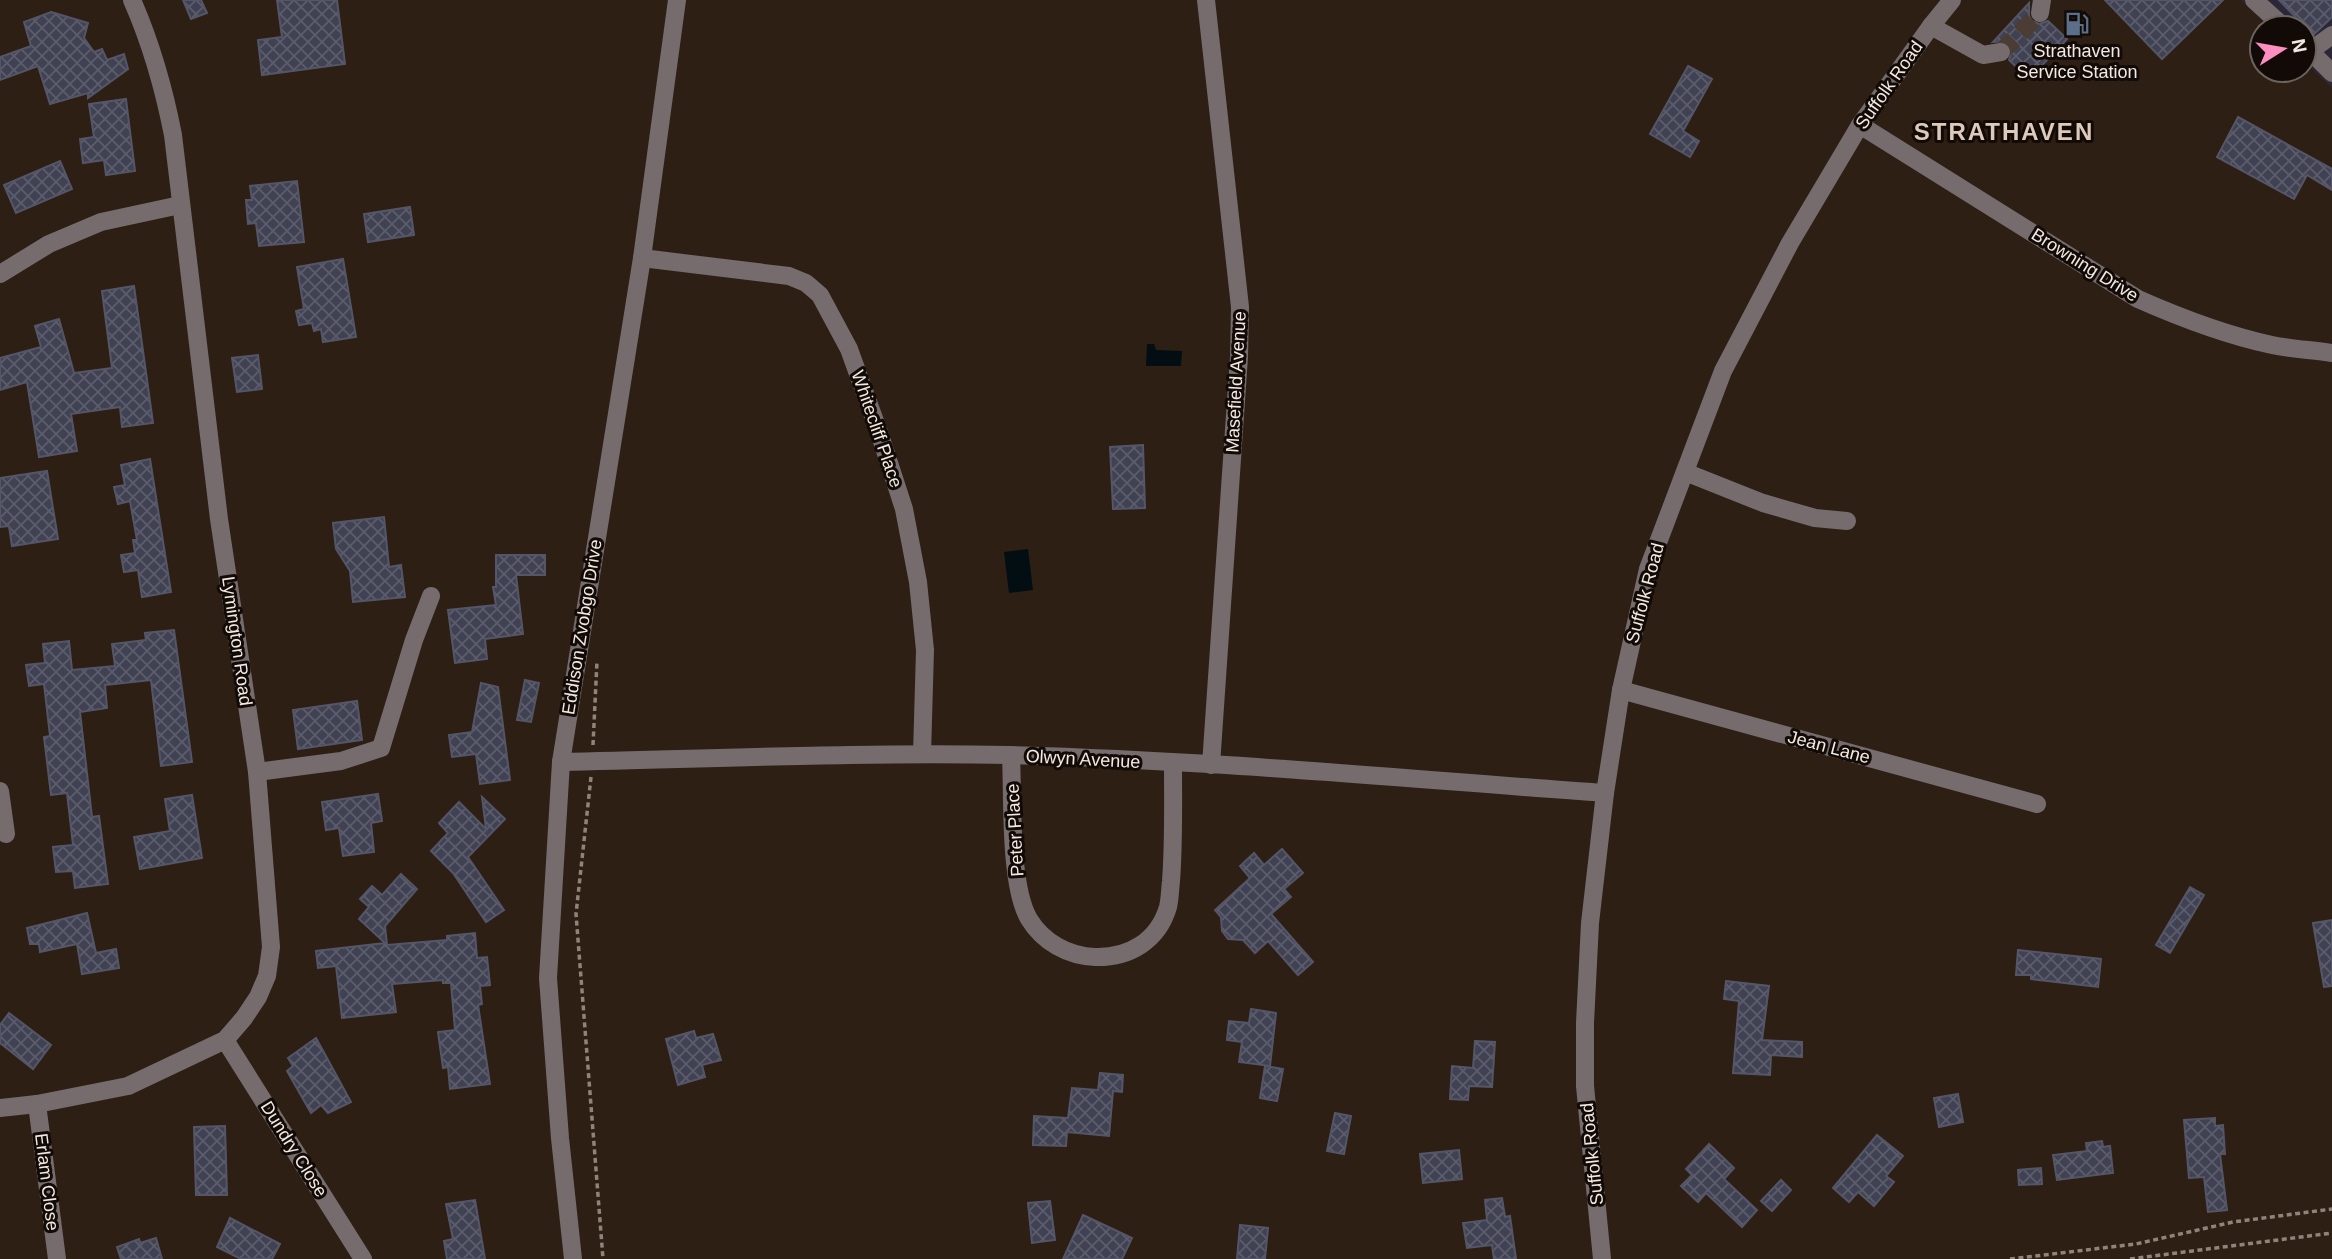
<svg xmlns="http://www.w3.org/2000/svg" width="2332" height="1259" font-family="Arial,sans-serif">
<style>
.commercial{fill:#2b2737}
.water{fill:#030e13}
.building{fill:url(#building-cross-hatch);stroke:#545668;stroke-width:2}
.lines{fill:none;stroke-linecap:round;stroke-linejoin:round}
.minor-tunnel{stroke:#4b3d33;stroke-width:18;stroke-dasharray:18 9;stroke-linecap:butt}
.path{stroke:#8f837a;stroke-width:3.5;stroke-dasharray:5 3.5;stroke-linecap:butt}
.minor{stroke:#766c6d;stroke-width:18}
.labels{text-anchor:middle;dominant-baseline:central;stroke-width:6;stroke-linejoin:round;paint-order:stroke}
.poi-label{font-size:18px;fill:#f3e9e2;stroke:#110a06}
.street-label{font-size:18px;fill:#f3e9e2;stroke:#110a06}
.district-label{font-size:24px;font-weight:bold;letter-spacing:2px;fill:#ddcabb;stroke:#110a06}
</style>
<defs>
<pattern id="building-cross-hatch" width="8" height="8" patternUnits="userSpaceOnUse" patternTransform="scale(1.75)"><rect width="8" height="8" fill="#404253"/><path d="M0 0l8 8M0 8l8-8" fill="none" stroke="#5c5d6b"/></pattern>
</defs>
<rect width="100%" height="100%" fill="#2d1f14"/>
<path class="commercial" d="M2241 0H2332V88L2304 61V28H2270Z"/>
<g class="water">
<path d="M1147 344H1154L1156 350 1182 351 1181 366H1146Z"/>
<path d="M1028 549 1033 590 1009 593 1004 552Z"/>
</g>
<g class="building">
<path d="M183 0H201L207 13 191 19Z"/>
<path d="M277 0H337L345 64 262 75 258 40 282 37Z"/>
<path d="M2105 0H2223L2162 59Z"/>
<path d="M2279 0H2332V17L2313 35Z"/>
<path d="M2029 3V16L2032 21 2039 24 2048 21 2067 39 2029 79 2009 60 2012 51 2009 44 2004 41 1993 42Z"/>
<path d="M51 12 88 23 84 38 94 52 102 49 107 60 124 54 128 69 88 98V93L50 104 38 66 0 80V57L31 46 24 22Z"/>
<path d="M1688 66 1712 79 1683 131 1699 141 1690 157 1650 134Z"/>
<path d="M126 99 135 171 106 175 104 160 83 163 80 139 94 137 89 104Z"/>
<path d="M2238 117 2332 169V190L2307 175 2294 199 2217 157Z"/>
<path d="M60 161 72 189 16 213 4 185Z"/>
<path d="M297 181 304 242 259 246 256 223 248 224 246 200H252L250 186Z"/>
<path d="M410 207 414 235 368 242 364 214Z"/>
<path d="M343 259 356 337 323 342 321 329 314 331 312 323 299 325 296 311 304 309 297 267Z"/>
<path d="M134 286 153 423 122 427 120 407 71 414 77 451 39 457 27 382 0 390V358L41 347 35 326 59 319 74 373 112 368 102 291Z"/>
<path d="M258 355 262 389 237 392 232 358Z"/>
<path d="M1143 445 1145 508 1113 509 1110 447Z"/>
<path d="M150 459 171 592 142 597 138 570 124 572 121 555 135 553 133 540H137L130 501 118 504 114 487 125 485 121 465Z"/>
<path d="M47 471 58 539 12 546 9 526 0 527V478Z"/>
<path d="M384 517 389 567 401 565 405 597 353 602 350 571 336 549 333 523Z"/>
<path d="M496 555H545V575H516L523 634 485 639 487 659 455 663 448 610 496 605 493 587H496Z"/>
<path d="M174 630 192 762 161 766 151 680 105 685 107 708 80 712 92 817 99 816 108 884 75 888 73 871 56 872 53 847 73 845 67 793 51 795 44 737 50 736 44 684 29 686 26 665 45 663 43 644 69 641 72 670 115 666 112 644 146 640 145 633Z"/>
<path d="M525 680 539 683 531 722 517 720Z"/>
<path d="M481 683 498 687 510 780 480 784 476 754 452 757 449 735 472 732Z"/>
<path d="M357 701 362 740 298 749 293 710Z"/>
<path d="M378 794 382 821 371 823 374 852 343 856 339 828 326 830 322 802Z"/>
<path d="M192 795 202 858 140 869 134 837 170 831 165 799Z"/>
<path d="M482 797 505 819 468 857 504 910 486 922 453 873 431 851 448 833 439 823 459 802 486 829Z"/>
<path d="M1282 849 1303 873 1284 889 1291 897 1271 914 1313 962 1298 975 1268 941 1255 953 1243 940 1228 939 1222 931 1221 917 1215 910 1250 878 1240 866 1254 853 1264 865Z"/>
<path d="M401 874 417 889 385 926 387 945 447 940V936L475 933 477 958 487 957 490 985 480 986 482 1004 478 1005 490 1084 450 1089 448 1067 443 1068 438 1032 455 1030 451 983H443V980L392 984 396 1012 342 1018 336 966 318 968 316 951 385 943 359 919 369 907 360 899 372 886 382 895Z"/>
<path d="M2190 887 2204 895 2170 953 2156 945Z"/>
<path d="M87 913 96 953 116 949 119 968 82 974 77 944 40 952 39 944H30L27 928Z"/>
<path d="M2332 920V986L2324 987 2313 923Z"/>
<path d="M2018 950 2101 959 2098 987 2031 979V975H2016Z"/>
<path d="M1726 981 1769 986 1762 1040 1802 1042V1057L1771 1055 1770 1075 1733 1073 1739 1001 1724 999Z"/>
<path d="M1251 1009 1276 1013 1270 1066 1239 1062 1242 1042 1227 1040 1229 1021 1249 1023Z"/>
<path d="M9 1013 51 1045 33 1069 0 1043V1025Z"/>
<path d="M694 1031 696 1038 713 1034 721 1060 702 1065 705 1077 678 1085 666 1039Z"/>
<path d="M316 1038 351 1102 328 1113 321 1105 311 1113 287 1071 293 1066 288 1058Z"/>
<path d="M1475 1041 1495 1042 1492 1087 1469 1086 1468 1100 1450 1099 1452 1066 1473 1068Z"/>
<path d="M1265 1066 1283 1069 1277 1101 1260 1098Z"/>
<path d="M1100 1073 1123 1075 1122 1092 1113 1091 1109 1136 1067 1132 1066 1146 1033 1145 1034 1116 1068 1118 1072 1088 1098 1090Z"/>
<path d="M1958 1094 1963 1122 1939 1127 1934 1098Z"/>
<path d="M1335 1113 1351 1116 1344 1154 1327 1151Z"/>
<path d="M2215 1118V1126L2223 1125 2225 1154H2220L2227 1210 2208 1212 2204 1177 2189 1178 2184 1120Z"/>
<path d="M225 1126 227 1195H196L194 1127Z"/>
<path d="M1877 1135 1903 1156 1886 1176 1894 1182 1874 1206 1858 1192 1849 1202 1833 1188Z"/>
<path d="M2102 1141 2103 1147 2110 1146 2113 1173 2057 1180 2053 1155 2087 1151 2086 1143Z"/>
<path d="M1709 1144 1734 1168 1724 1179 1757 1210 1742 1227 1706 1193 1698 1202 1681 1186 1692 1175 1686 1169Z"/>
<path d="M1459 1150 1462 1179 1423 1183 1420 1154Z"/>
<path d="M2041 1168 2042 1184 2019 1185 2018 1170Z"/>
<path d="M1781 1180 1791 1190 1772 1211 1761 1201Z"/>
<path d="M1502 1198 1505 1217 1510 1216 1516 1259H1494L1492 1245 1467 1248 1463 1223 1487 1220 1485 1200Z"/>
<path d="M475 1200 485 1259H447L444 1241 453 1239 446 1204Z"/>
<path d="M1050 1201 1055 1240 1032 1243 1028 1203Z"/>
<path d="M1083 1215 1132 1238 1122 1259H1063Z"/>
<path d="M230 1218 280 1244 272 1259H241L217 1247Z"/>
<path d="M1240 1225 1268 1228 1265 1259H1237Z"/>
<path d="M156 1238 162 1259H121L117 1247 139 1239 140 1243Z"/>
</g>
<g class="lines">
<path class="minor-tunnel" d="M2001 52 2040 13"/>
<g class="path">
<path d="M593 745 597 661"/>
<path d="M591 777 576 914 603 1259"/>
<path d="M2010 1259 2136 1244 2233 1222 2332 1209"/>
<path d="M2130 1259 2332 1233"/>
</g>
<g class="minor">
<path d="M1206 0 1240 307 1239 357 1211 765"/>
<path d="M2254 0 2285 28"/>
<path d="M2040 13 2042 0"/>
<path d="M1931 26 1983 55 2001 52"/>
<path d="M2304 45 2332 73"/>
<path d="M2310 51 2332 35"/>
<path d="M1860 125 2138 299C2181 318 2225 335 2272 345 2292 349 2312 350 2332 353"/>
<path d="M642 258 789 276 806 283 820 295 849 349 880 435 904 509 918 582 925 650 922 754"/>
<path d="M0 274 49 244 101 222 180 205"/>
<path d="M1685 472 1763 503 1815 518 1847 521"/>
<path d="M1621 690 2037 804"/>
<path d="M1011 755C1013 797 1009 885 1029 919 1043 942 1068 956 1095 957 1129 958 1158 941 1168 907 1170 899 1170 889 1171 881 1174 842 1173 802 1173 763"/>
<path d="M561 762C710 759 860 752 1009 755 1208 760 1407 779 1605 793"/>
<path d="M257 772 341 761 381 748 414 640 431 596"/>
<path d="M0 791 6 834"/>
<path d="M225 1040 363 1259"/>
<path d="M37 1104 57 1259"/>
<path d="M0 1108 37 1104 128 1086 225 1040 244 1018 258 997 267 976 271 947 257 772 219 519 173 135C164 89 151 43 132 0"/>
<path d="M573 1259 560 1138 548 978 561 762 642 258 677 0"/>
<path d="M1602 1259 1585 1086V1023L1590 923 1605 793 1621 690 1648 569 1723 371 1790 243 1860 125 1931 26 1952 0"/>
</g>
</g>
<defs>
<g id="fuel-bare" transform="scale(1.89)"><path d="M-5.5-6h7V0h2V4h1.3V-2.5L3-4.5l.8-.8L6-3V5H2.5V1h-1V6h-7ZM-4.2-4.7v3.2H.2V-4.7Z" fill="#5c6f8a" stroke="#110a06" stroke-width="2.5" paint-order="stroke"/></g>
</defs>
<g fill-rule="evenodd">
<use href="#fuel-bare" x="2077" y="24"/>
</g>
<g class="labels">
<g class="poi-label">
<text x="2077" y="51">Strathaven<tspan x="2077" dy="21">Service Station</tspan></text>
</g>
<g class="street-label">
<text transform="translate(1889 85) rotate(-55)">Suffolk Road</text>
<text transform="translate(2085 265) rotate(32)">Browning Drive</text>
<text transform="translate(1236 382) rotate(-87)">Masefield Avenue</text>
<text transform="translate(877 429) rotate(71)">Whitecliff Place</text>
<text transform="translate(1645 593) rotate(-75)">Suffolk Road</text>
<text transform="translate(582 627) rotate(-81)">Eddison Zvobgo Drive</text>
<text transform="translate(237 641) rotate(82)">Lymington Road</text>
<text transform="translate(1829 747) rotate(15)">Jean Lane</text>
<text transform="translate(1083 759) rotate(3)">Olwyn Avenue</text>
<text transform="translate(1015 830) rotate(-93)">Peter Place</text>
<text transform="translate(294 1149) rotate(58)">Dundry Close</text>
<text transform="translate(1592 1154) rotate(-96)">Suffolk Road</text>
<text transform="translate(47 1182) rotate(83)">Erlam Close</text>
</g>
<g class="district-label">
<text x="2004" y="131">STRATHAVEN</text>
</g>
</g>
<g transform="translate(2283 49) rotate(79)"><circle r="33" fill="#110a06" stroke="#6b635e" stroke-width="2"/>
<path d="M0-5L12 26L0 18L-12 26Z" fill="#fd8ebf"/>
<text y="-10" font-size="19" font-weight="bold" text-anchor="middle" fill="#f3e9e2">N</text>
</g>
</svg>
